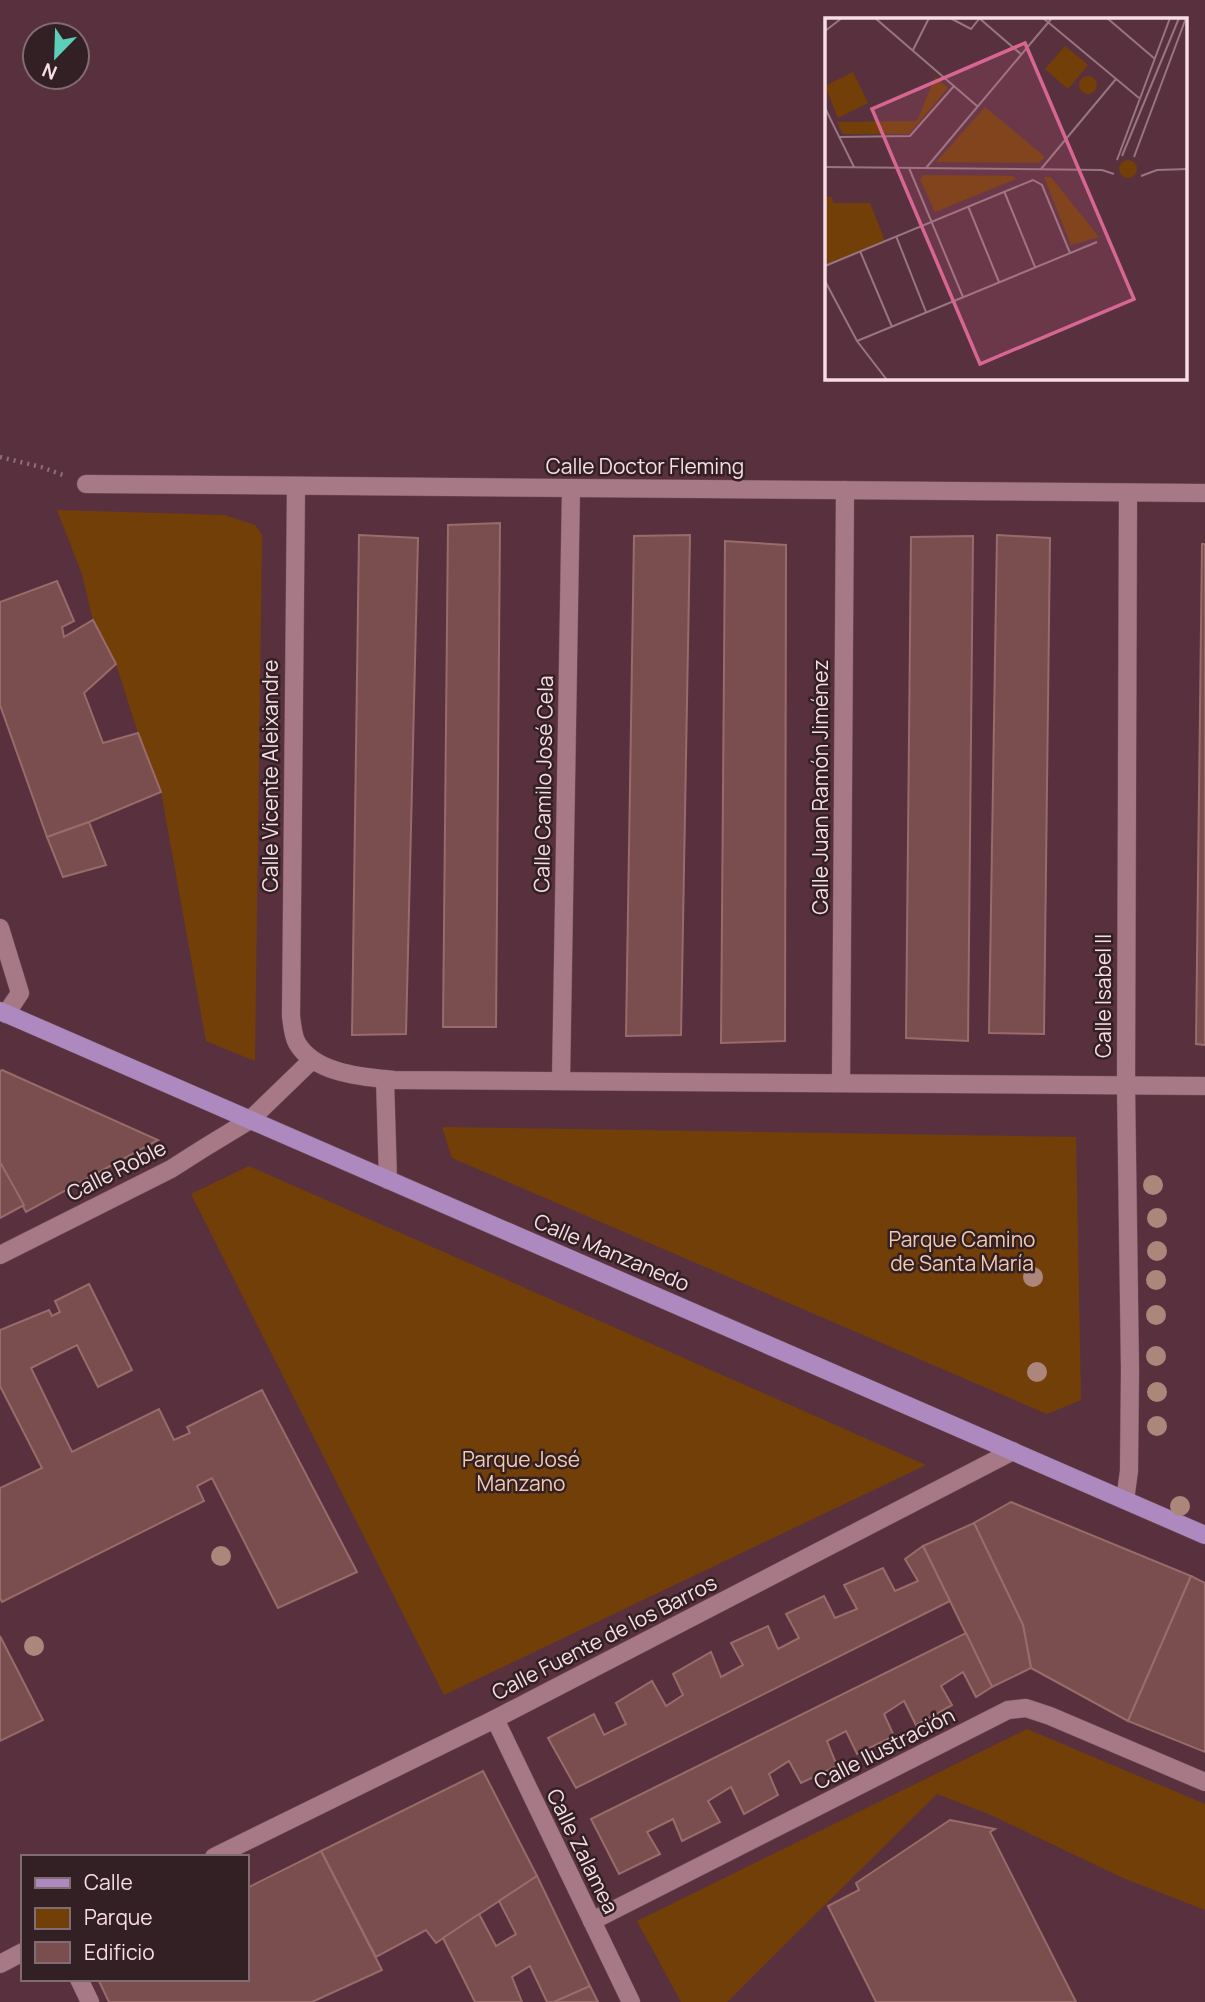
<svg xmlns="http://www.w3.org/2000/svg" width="1205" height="2002" font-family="Manrope,sans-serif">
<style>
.green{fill:#723f08}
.building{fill:#7a4e4e;stroke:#996b6a;stroke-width:2}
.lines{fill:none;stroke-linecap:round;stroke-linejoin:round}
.minor-casing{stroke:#704f5a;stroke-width:19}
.major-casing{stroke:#704f5a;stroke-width:19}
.path{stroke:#916e79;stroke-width:4.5;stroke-dasharray:2 5;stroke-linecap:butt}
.minor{stroke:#a77986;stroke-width:18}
.major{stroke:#ad89bf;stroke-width:18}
.tree{fill:#ad867b}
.labels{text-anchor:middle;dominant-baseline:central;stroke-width:5;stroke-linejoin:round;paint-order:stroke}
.street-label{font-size:21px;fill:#f7dde4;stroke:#322025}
.park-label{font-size:21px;fill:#f2cbad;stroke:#322025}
.inset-road{fill:none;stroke:#987680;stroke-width:2}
.view{fill:#d76792;fill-opacity:0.15;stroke:#d76792;stroke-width:3.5}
.inset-edge{fill:none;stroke:#f7dde4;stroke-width:3.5}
</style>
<rect width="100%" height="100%" fill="#59313e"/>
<g class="green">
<path d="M57 510 224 515 255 525 262 535 255 1061 206 1041 161 792 138 733 116 664 93 620 82 574Z"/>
<path d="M442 1127 1076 1137 1081 1400 1047 1414 452 1158Z"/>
<path d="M249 1166 926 1465 444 1695 191 1194Z"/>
<path d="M1027 1729 1205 1804V1910L1123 1878 991 1815 937 1794 727 2002H681L637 1921Z"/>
</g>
<g class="building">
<path d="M500 523 496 1027H443L448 525Z"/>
<path d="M359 535 418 538 406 1034 352 1035Z"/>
<path d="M690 535 681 1035 626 1036 634 536Z"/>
<path d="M997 535 1050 538 1044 1034 989 1033Z"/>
<path d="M973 536 968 1041 906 1038 911 537Z"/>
<path d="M725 541 786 545 785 1041 721 1043Z"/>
<path d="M1202 544H1205V1045L1196 1044Z"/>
<path d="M57 581 74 621 62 627 64 637 93 620 116 664 84 693 103 743 138 733 161 792 89 822 47 837 0 705V602Z"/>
<path d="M89 822 106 865 63 877 47 837Z"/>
<path d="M2 1070 158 1140 26 1212 0 1165V1071Z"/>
<path d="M0 1162 24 1205 0 1218Z"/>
<path d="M89 1284 132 1370 98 1387 77 1345 31 1368 72 1452 159 1409 174 1440 190 1433 187 1427 262 1390 357 1572 278 1608 212 1478 197 1486 204 1501 2 1602 0 1598V1488L42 1468 0 1386V1330L49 1310 52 1316 60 1312 55 1301Z"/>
<path d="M1011 1502 1191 1576 1128 1721 1031 1668 1023 1625 974 1523Z"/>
<path d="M974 1523 1023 1625 1031 1668 992 1687 923 1546Z"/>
<path d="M923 1546 950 1601 576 1788 548 1738 594 1714 604 1735 626 1724 616 1703 652 1681 666 1706 683 1695 673 1674 711 1652 721 1677 743 1665 731 1643 768 1626 778 1649 799 1638 786 1614 824 1596 835 1618 857 1609 844 1585 883 1568 895 1591 918 1581 905 1559Z"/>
<path d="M1191 1576 1205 1583V1752L1128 1721Z"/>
<path d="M966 1633 992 1687 976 1697 963 1672 941 1686 952 1705 916 1725 904 1701 884 1714 894 1736 857 1754 846 1731 827 1741 837 1766 801 1783 789 1761 769 1774 778 1795 744 1814 731 1787 708 1801 720 1822 682 1841 673 1819 647 1832 660 1854 619 1874 591 1819Z"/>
<path d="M0 1636 43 1720 0 1741Z"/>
<path d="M483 1771 537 1876 436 1943 426 1930 376 1957 321 1851Z"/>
<path d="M950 1820 995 1829 990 1832 1076 2002H876L828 1906 859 1890 856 1883Z"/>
<path d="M321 1851 382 1970 312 2002H109L98 1979H247V1888Z"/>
<path d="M537 1876 590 1986 554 2002H547L530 1966 512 1977 522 2002H475L443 1938 479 1914 496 1946 516 1934 499 1901Z"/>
<path d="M590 1986 598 2002H554Z"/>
</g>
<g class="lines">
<g class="minor-casing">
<g id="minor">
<path d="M86 484 1205 493"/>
<path d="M296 486 291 1016C292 1024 293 1036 297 1043 315 1074 363 1077 394 1080L1205 1086"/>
<path d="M0 928 20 993 6 1014"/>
<path d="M385 1079 388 1180"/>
<path d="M561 1081 571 488"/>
<path d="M841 1083 845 490"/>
<path d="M0 1255 171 1169 204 1148 250 1120 312 1060"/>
<path d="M1125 1500 1129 1471 1130 1370 1126 1085 1128 493"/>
<path d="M495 1719 631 2002"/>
<path d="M214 1857 495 1719 1013 1451"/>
<path d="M592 1921 1008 1710 1026 1708 1050 1716 1205 1782"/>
<path d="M0 1964 23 1952"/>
<path d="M79 1979 90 2002"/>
</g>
</g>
<g class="major-casing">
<path id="major" d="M0 1011 1205 1535"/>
</g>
<path class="path" d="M0 457 41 467 63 475"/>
<use href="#minor" class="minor"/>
<use href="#major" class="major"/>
</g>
<g class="tree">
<circle cx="1153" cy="1185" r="10"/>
<circle cx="1157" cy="1218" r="10"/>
<circle cx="1157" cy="1251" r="10"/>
<circle cx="1033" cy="1277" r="10"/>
<circle cx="1156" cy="1280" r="10"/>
<circle cx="1156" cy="1315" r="10"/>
<circle cx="1156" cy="1356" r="10"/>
<circle cx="1037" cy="1372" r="10"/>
<circle cx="1157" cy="1392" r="10"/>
<circle cx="1157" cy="1426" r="10"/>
<circle cx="1180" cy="1506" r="10"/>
<circle cx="221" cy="1556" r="10"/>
<circle cx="34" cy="1646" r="10"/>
</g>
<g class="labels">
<g class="street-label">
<text x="645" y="466">Calle Doctor Fleming</text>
<text transform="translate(270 776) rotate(-90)">Calle Vicente Aleixandre</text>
<text transform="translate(543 784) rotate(-89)">Calle Camilo José Cela</text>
<text transform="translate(820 787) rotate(-90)">Calle Juan Ramón Jiménez</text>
<text transform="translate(1103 996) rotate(-90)">Calle Isabel II</text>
<text transform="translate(116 1170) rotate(-27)">Calle Roble</text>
<text transform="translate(612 1252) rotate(23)">Calle Manzanedo</text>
<text transform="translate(604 1637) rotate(-27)">Calle Fuente de los Barros</text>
<text transform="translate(884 1748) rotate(-27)">Calle Ilustración</text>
<text transform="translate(583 1851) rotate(64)">Calle Zalamea</text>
</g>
<g class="park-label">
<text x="962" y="1239">Parque Camino<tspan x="962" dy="24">de Santa María</tspan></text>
<text x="521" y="1459">Parque José<tspan x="521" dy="24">Manzano</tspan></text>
</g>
</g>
<g transform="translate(825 18)">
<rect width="362" height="362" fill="#59313e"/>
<path d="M240 28 263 47 243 71 220 51ZM28 54 43 85 13 100 0 68ZM254 67a9 9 0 1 1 18 0a9 9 0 1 1-18 0ZM110 59 123 70 84 116H18L12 104 92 103ZM160 89 220 139 214 145 111 144ZM294 151a9 9 0 1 1 18 0a9 9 0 1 1-18 0ZM98 157 188 158 191 161 110 194 95 161ZM219 159H226L274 219 246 227ZM0 179H7L8 185H45L60 223 0 248Z" fill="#723f08"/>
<path class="inset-road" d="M50 0 152 88M125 0 146 11 154 1M154 0 197 37M218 0 314 80M282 0 330 41M0 13 17 0M88 32 104 0M0 90 29 149M15 119 85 118 129 68M297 138 354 0M309 139 361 0M292 142 345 0M0 149 277 152 289 156M84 150 138 279M101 150 227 0M216 151 291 61M316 158 332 152 363 151M179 173 210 249M143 188 174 264M71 218 101 294M35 233 67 309M0 248 208 162 217 167 245 235M0 263 32 323 62 362M32 323 272 224"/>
<path class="view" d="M200 25 309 281 155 346 47 91Z"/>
<rect width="362" height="362" class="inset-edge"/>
</g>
<rect x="21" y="1855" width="228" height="126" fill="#322025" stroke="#816c71" stroke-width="2"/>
<rect x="35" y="1878" width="35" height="10" fill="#ad89bf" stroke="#816c71" stroke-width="2"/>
<text x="84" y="1890" font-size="21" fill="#f7dde4">Calle</text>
<rect x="35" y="1908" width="35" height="21" fill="#723f08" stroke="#816c71" stroke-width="2"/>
<text x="84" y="1925" font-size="21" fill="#f7dde4">Parque</text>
<rect x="35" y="1942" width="35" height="21" fill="#7a4e4e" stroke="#816c71" stroke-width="2"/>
<text x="84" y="1960" font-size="21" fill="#f7dde4">Edificio</text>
<g transform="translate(56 56) rotate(203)"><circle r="33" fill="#322025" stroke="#816c71" stroke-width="2"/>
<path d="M0-5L12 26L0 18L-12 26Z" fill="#5cceba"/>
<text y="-10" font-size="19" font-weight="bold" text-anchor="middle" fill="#f7dde4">N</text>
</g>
</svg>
